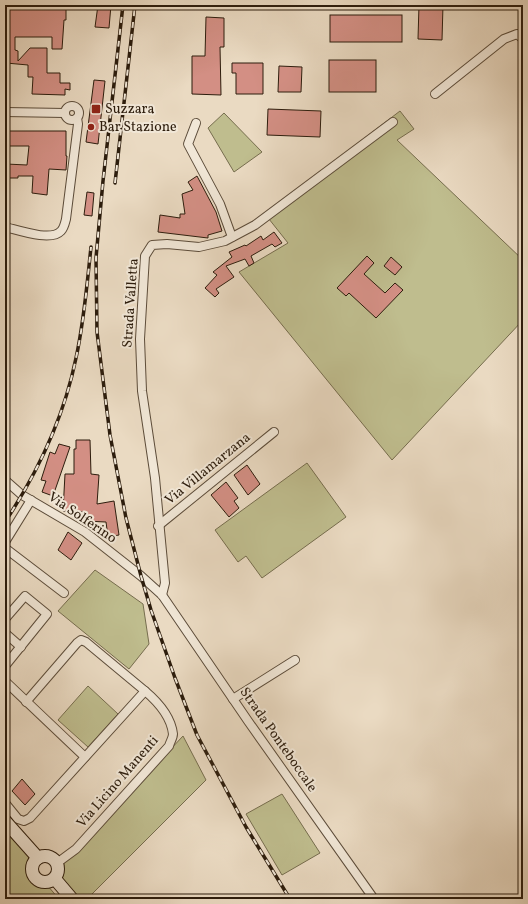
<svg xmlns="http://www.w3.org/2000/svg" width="528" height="904" font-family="Vollkorn,serif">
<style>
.green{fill:#bfbd8e;stroke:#766d4e}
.building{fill:#d38f84;stroke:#2d1d0d}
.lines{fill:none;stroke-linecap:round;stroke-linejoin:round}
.street-casing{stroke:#5c4c3a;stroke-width:10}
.secondary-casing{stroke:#2d1d0d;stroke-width:14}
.street{stroke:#f1e7d7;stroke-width:8}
.secondary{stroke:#f1e7d7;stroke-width:12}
.rail-casing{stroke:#2d1d0d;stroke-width:3.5}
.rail{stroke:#f1e7d7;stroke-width:2;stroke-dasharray:6;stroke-linecap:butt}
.poi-dot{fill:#8f2418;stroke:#f1e7d7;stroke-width:1.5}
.labels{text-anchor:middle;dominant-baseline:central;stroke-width:4;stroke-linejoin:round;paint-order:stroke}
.poi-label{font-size:14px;fill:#2d1d0d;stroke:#f1e7d7;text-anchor:start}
.street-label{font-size:14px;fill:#2d1d0d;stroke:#f1e7d7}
</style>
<rect width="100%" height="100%" fill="#eadac2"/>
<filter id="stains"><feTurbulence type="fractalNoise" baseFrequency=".005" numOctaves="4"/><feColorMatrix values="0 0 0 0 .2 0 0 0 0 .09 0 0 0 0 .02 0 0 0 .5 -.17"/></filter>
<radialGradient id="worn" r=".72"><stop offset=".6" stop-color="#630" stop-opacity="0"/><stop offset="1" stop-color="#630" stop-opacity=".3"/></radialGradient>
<g class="green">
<path d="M400 111 414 129 397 140 523 260V320L392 460 239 272 288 243 265 214Z"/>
<path d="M224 113 262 152 234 172 208 128Z"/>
<path d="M307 463 346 517 262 578 246 556 238 562 215 530Z"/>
<path d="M95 570 143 604 149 644 129 669 58 611Z"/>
<path d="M88 686 118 714 88 747 58 720Z"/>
<path d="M183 736 206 780 87 899H76L52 882 63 864Z"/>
<path d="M282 794 320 853 282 875 246 814Z"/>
<path d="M5 828 34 859 28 868C29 879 34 890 47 885L59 899H9V890L5 888Z"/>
</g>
<g class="building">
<path d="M6 5H66V20H64L62 49H52V37H15V50L18 51V61L30 48H47V73H60V83H70V90L65 89V95L32 94 33 77H28V65L6 63 8 43H6Z"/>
<path d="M98 5H111L109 28 95 27Z"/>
<path d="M419 5H443L442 40 418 39Z"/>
<rect x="330" y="15" width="72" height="27"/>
<path d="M206 17 224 18V47H220L221 95 192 94V56H205Z"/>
<rect x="329" y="60" width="47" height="32"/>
<path d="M232 63H263V94H236V73H232Z"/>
<path d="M279 66 302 67 301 92H278Z"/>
<path d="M94 80 105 81 98 144 86 142Z"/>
<path d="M268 109 321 111 320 137 267 135Z"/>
<path d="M5 131H66V156H67L66 170 49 169 47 195 32 193 33 176H18V178H6L5 176 6 164 27 165 29 146H5Z"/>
<path d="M197 176 216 212 222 231 208 235V238L158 232 160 215 180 218V214H185L182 194 193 190 188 182Z"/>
<path d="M87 192 94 193 92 216 84 215Z"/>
<path d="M274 232 282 243 275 247 272 244 251 256 254 263 249 266 245 259 226 266 234 277 216 289 219 293 215 297 205 288 217 275 213 272 232 257 229 252 245 245 246 246 261 236 263 240Z"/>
<path d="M367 256 374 263 364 274 385 293 395 283 403 290 376 318 349 293 346 296 337 288Z"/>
<path d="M391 257 402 267 395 275 384 266Z"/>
<path d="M76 440H90L91 474 99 475 97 504 114 501 119 535 108 537 106 522 85 521 86 512 63 511 65 474H74V449H76Z"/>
<path d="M59 444 70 447 53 496 42 492 46 481 41 480 50 452 55 454Z"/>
<path d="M247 465 260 484 248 495 234 475Z"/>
<path d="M226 482 238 498 234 501 239 508 229 517 211 495Z"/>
<path d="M68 532 82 543 71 560 58 550Z"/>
<path d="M22 779 35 794 25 805 12 791Z"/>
</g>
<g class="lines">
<g class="street-casing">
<g id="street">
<path d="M435 94 504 39 517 34 523 39"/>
<circle cx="72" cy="113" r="7"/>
<path d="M5 112 65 113"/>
<path d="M196 123 188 144 220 204 232 237"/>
<path d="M5 227C18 230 51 242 61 231 64 228 65 223 66 219L78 124 77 118"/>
<path d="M5 480 22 495 85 532 141 576 162 595 248 721 374 899"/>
<path d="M158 526 274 432"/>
<path d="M5 542 31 500"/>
<path d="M5 548 64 593"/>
<path d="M162 595 165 583 155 478 142 391 140 339 145 256 152 245 167 244 199 247 225 241 255 225 393 122"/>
<path d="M5 619 25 596 47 614 5 666"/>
<path d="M5 633 21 647"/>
<path d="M5 681 85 757"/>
<path d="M233 699 295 660"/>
<path d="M5 803 18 819 24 821 30 818 145 691 86 642 81 640 77 643 26 702"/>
<path d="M57 863 76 849 169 746C170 742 173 738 173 734 171 716 158 702 145 691"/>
</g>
</g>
<g class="secondary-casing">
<g id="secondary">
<path d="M5 821 38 858"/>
<circle cx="45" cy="869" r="13"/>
<path d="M55 879 72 899"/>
</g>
</g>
<use href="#street" class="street"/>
<use href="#secondary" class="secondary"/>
<g class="rail-casing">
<g id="rail">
<path d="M123 5 103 181 96 258 97 332 110 435 126 518 141 576 151 610 175 678 197 735 246 827 290 899"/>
<path d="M115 183 135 5"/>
<path d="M5 522C38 472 64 417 76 358 84 322 87 284 91 247"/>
</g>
</g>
<use href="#rail" class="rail"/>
</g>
<g class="poi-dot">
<rect x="91" y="104" width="10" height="10" rx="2"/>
<circle cx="91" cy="127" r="4"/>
</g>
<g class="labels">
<g class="poi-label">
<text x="105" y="109">Suzzara</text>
<text x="99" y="127">Bar Stazione</text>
</g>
<g class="street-label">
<text transform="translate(131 303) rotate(-86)">Strada Valletta</text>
<text transform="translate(208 469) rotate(-39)">Via Villamarzana</text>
<text transform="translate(82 518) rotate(34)">Via Solferino</text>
<text transform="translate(278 740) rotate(55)">Strada Ponteboccale</text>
<text transform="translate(118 782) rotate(-49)">Via Licino Manenti</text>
</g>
</g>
<rect width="528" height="904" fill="none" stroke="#eadac2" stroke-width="20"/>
<rect x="6" y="6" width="516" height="892" fill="none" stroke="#2d1d0d" stroke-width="2"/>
<rect x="10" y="10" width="508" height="884" fill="none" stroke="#2d1d0d"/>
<rect width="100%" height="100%" filter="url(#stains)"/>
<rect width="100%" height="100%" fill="url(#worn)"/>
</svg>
